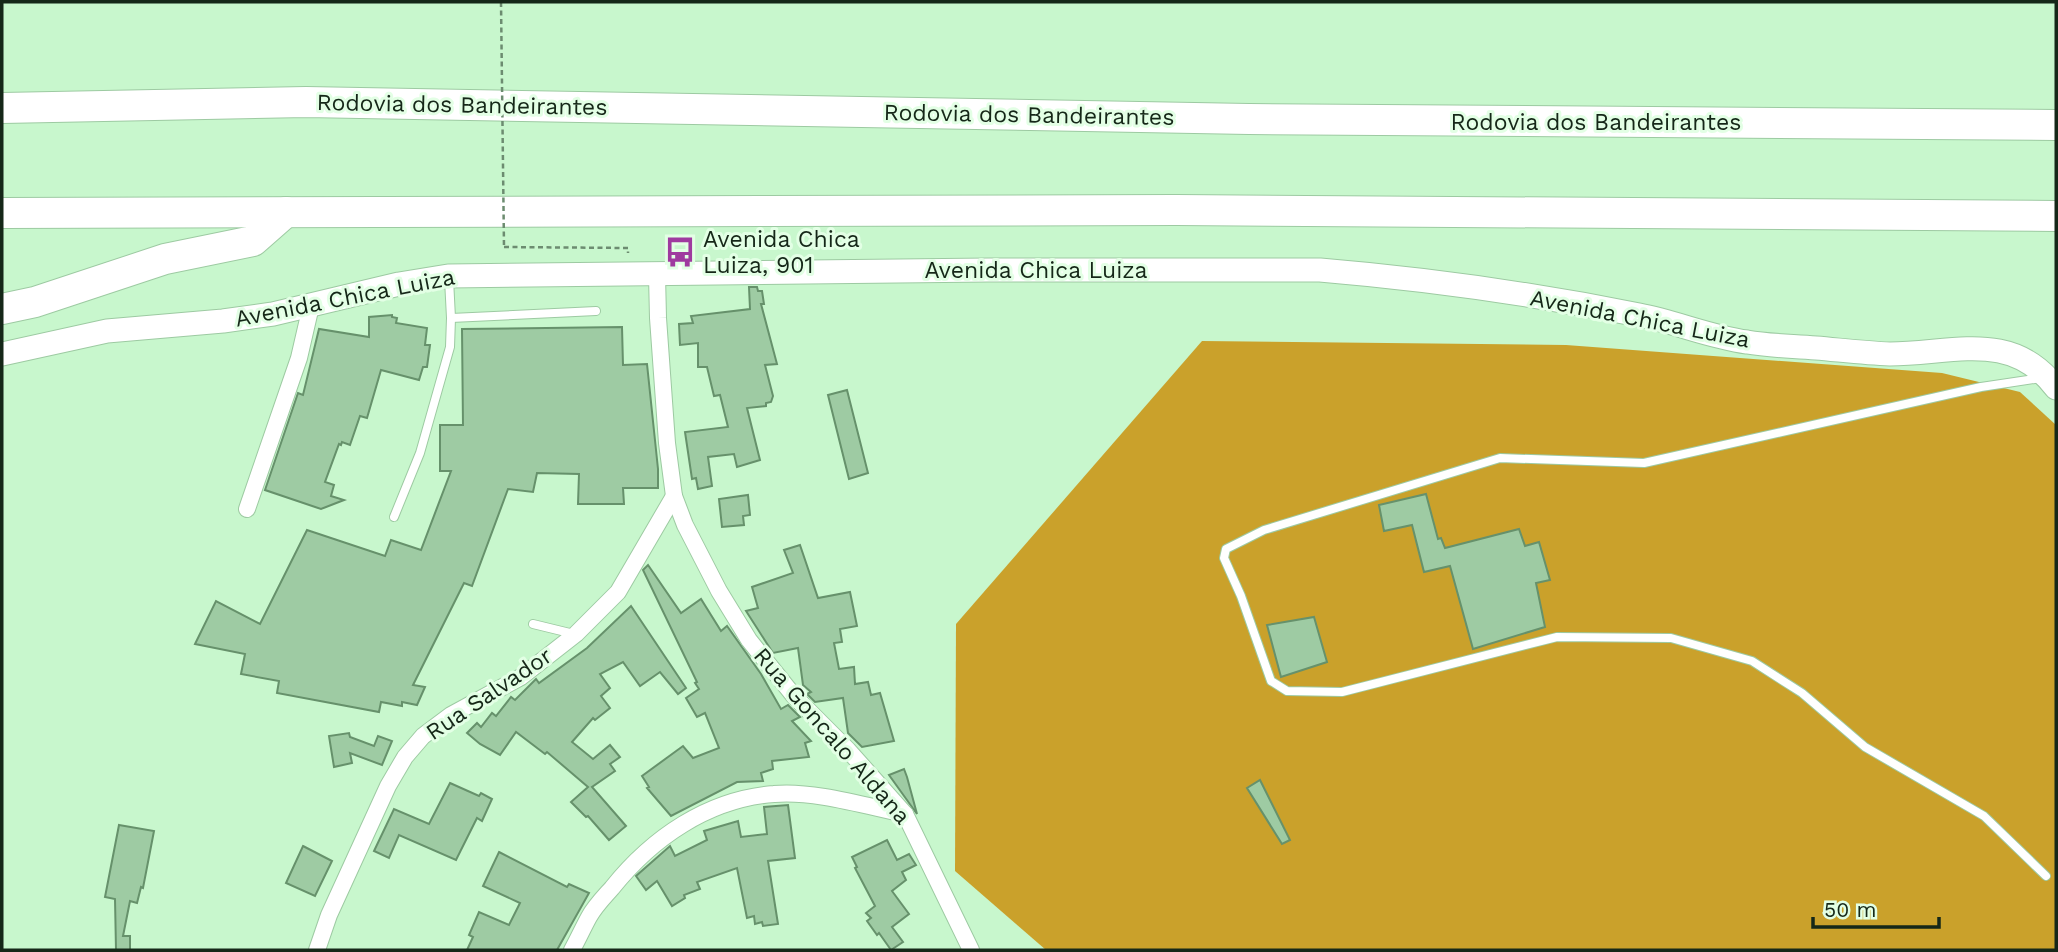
<svg xmlns="http://www.w3.org/2000/svg" width="2058" height="952" font-family="'Work Sans',sans-serif">
<style>
.forest{fill:#caa12b}
.building{fill:#9ecba3;stroke:#66916b;stroke-width:2}
.lines{fill:none;stroke-linecap:round;stroke-linejoin:round}
.service-casing{stroke:#9dcaa2;stroke-width:10}
.minor-casing{stroke:#9dcaa2;stroke-width:18}
.secondary-casing{stroke:#9dcaa2;stroke-width:25}
.motorway-casing{stroke:#9dcaa2;stroke-width:32}
.path{stroke:#6c8c70;stroke-width:2.5;stroke-dasharray:5 3.5;stroke-linecap:butt}
.service{stroke:#fff;stroke-width:8}
.minor{stroke:#fff;stroke-width:16}
.secondary{stroke:#fff;stroke-width:23}
.motorway{stroke:#fff;stroke-width:30}
.path-bridge{stroke:#6c8c70;stroke-width:2.5;stroke-dasharray:5 3.5;stroke-linecap:butt}
.labels{text-anchor:middle;dominant-baseline:central;stroke-width:6;stroke-linejoin:round;paint-order:stroke}
.street-label{font-size:23px;fill:#152718;stroke:#e3ffe5}
.poi-label{font-size:23px;fill:#152718;stroke:#e3ffe5;text-anchor:start}
</style>
<rect width="100%" height="100%" fill="#c8f7cd"/>
<path class="forest" d="M1202 341 1566 345 1942 373 2020 392 2056 425V950H1046L955 871 956 624Z"/>
<g class="building">
<path d="M749 287H757L758 291H762L764 304H761L777 364 765 365 773 396 771 402 766 403V406L747 408 760 460 737 467 734 454 708 457 712 486 698 489 696 478 692 479 685 432 728 427 720 395 714 396 707 367H698V343L680 345 679 324 693 323 691 316 750 309Z"/>
<path d="M392 315V317L397 318 396 323 427 328 425 345H430L427 367H423L419 380 381 370 367 418 360 416 350 445 342 442 341 445 339 444 325 482 334 485 331 496 344 500 321 509 265 490 298 393 303 395 319 329 369 337V317Z"/>
<path d="M622 327 623 365 647 364 658 469V488H623L624 504H578L579 474 537 473 533 492 508 489 472 586 464 583 413 685 425 687 417 705 402 702V706L381 702 379 712 277 693 279 681 241 674 245 654 195 644 216 601 260 624 307 530 385 556 391 540 421 550 451 471H440V425H463L462 329Z"/>
<path d="M847 390 868 473 849 479 828 395Z"/>
<path d="M1426 494 1438 539 1441 538 1445 548 1519 529 1525 546 1539 542 1550 580 1536 583 1545 627 1473 649 1450 566 1424 572 1412 525 1384 531 1379 505Z"/>
<path d="M748 495 750 515 743 516 744 525 722 527 719 499Z"/>
<path d="M800 545 818 598 850 592 857 626 840 629 842 642 834 643 839 669 854 667 855 684 868 682 871 695 880 693 894 741 862 747 848 733 843 698 815 702 807 694 811 692 803 685 798 648 773 653 746 611 758 608 752 587 793 573 784 550Z"/>
<path d="M648 565 681 613 701 599 721 631 727 626 761 674 781 709 788 705 800 717 792 721 811 741 805 743 809 757 772 761 773 769 761 773 763 781 737 782 671 816 647 788 649 787 642 776 683 746 693 758 719 748 705 713 697 717 686 698 699 689 695 683 697 682 643 570Z"/>
<path d="M631 606 686 688 678 694 660 672 640 686 623 662 600 674 610 688 601 696 610 708 595 720 593 718 572 742 593 759 610 745 620 757 610 764 615 771 592 787 626 826 609 840 588 816 586 817 571 802 588 787 547 752 545 754 516 732 500 755 480 744 467 733 477 723 481 727 492 713 496 716 511 697 515 700 536 679 539 683 587 648Z"/>
<path d="M1314 617 1327 662 1281 677 1267 625Z"/>
<path d="M349 733 350 737 374 746 378 736 392 741 382 765 350 753 352 763 334 767 329 736Z"/>
<path d="M904 769 907 777 917 814 889 775Z"/>
<path d="M1260 780 1290 840 1282 844 1247 788Z"/>
<path d="M450 783 479 796 481 793 492 799 482 821 477 818 456 860 399 835 389 858 374 851 394 809 429 824Z"/>
<path d="M788 805 795 858 768 861 778 924 763 926 762 922 755 924 754 916 747 918 737 868 697 882 700 889 684 895 685 898 672 906 657 881 646 890 636 876 670 846 675 856 707 840 704 831 738 821 741 837 767 834 764 807Z"/>
<path d="M119 825 154 831 143 888 141 887 137 903 130 901 123 936H130V950H116L115 899 105 897Z"/>
<path d="M887 840 897 860 909 854 916 865 902 872 906 880 892 891 909 914 892 927 903 942 891 950 879 933 877 935 867 921 871 918 866 913 875 906 855 868 857 867 852 857Z"/>
<path d="M303 846 332 861 315 896 286 883Z"/>
<path d="M499 852 567 887 569 884 589 893 557 950H467L473 937 469 935 479 912 509 925 520 903 483 886Z"/>
</g>
<g class="lines">
<g class="service-casing">
<g id="service">
<path d="M451 318 596 311"/>
<path d="M2041 378 1981 387 1644 463 1500 458 1264 530 1226 549 1224 558 1241 596 1271 681 1287 691 1342 692 1557 637 1671 638 1752 661 1802 693 1865 747 1984 816 2046 876"/>
<path d="M394 517 420 453 450 347 451 318 449 279"/>
<path d="M533 624 574 634"/>
</g>
</g>
<g class="minor-casing">
<g id="minor">
<path d="M657 275 658 318 667 443 674 496 685 525 719 591 749 640 794 696 848 750 905 814 971 950"/>
<path d="M247 509 299 358 311 306"/>
<path d="M317 950 329 915 388 786 405 757 423 736 451 715 521 677 576 634 618 592 674 496"/>
<path d="M572 950C578 939 583 928 589 917 595 906 604 897 612 888 652 838 708 799 774 794 812 790 866 806 905 814"/>
</g>
</g>
<g class="secondary-casing">
<path id="secondary" d="M2 354 107 331 223 321 273 314 399 284 448 276 989 270H1320C1427 279 1534 294 1639 315 1676 322 1710 337 1747 342 1770 346 1793 346 1816 348 1840 350 1865 353 1890 354 1952 354 2012 329 2056 388"/>
</g>
<g class="motorway-casing">
<g id="motorway">
<path d="M2 108 306 102 1249 119 2056 125"/>
<path d="M2 213 1176 210 2056 216"/>
<path d="M2 309 35 302 165 259 253 241 286 212"/>
</g>
</g>
<path class="path" d="M504 247 628 248V253"/>
<use href="#service" class="service"/>
<use href="#minor" class="minor"/>
<use href="#secondary" class="secondary"/>
<use href="#motorway" class="motorway"/>
<path class="path-bridge" d="M501 2 504 247"/>
</g>
<defs>
<g id="bus-bare" transform="scale(2.415)"><path d="M-5-6H5V4H4V6H2V4H-2V6H-4V4H-5ZM-3.5-4V0h7V-4ZM-3.5 1.2v1.5H-2V1.2ZM2 1.2v1.5H3.5V1.2Z" fill="#9f3a9f" stroke="#e3ffe5" stroke-width="2.5" paint-order="stroke"/></g>
</defs>
<g fill-rule="evenodd">
<use href="#bus-bare" x="680" y="252"/>
</g>
<g class="labels">
<g class="street-label">
<text transform="translate(462 105) rotate(1)">Rodovia dos Bandeirantes</text>
<text transform="translate(1029 115) rotate(1)">Rodovia dos Bandeirantes</text>
<text x="1596" y="122">Rodovia dos Bandeirantes</text>
<text x="1036" y="270">Avenida Chica Luiza</text>
<text transform="translate(345 298) rotate(-11)">Avenida Chica Luiza</text>
<text transform="translate(1640 319) rotate(11)">Avenida Chica Luiza</text>
<text transform="translate(489 694) rotate(-34)">Rua Salvador</text>
<text transform="translate(832 736) rotate(49)">Rua Goncalo Aldana</text>
</g>
<g class="poi-label">
<text x="703" y="239">Avenida Chica<tspan x="703" dy="26">Luiza, 901</tspan></text>
</g>
</g>
<rect width="2058" height="952" fill="none" stroke="#152718" stroke-width="7"/>
<path d="M1813 917v10h126v-10" fill="none" stroke="#152718" stroke-width="3.5"/>
<text x="1824" y="917" font-size="21" fill="#152718" stroke="#e3ffe5" stroke-width="5" paint-order="stroke">50 m</text>
</svg>
